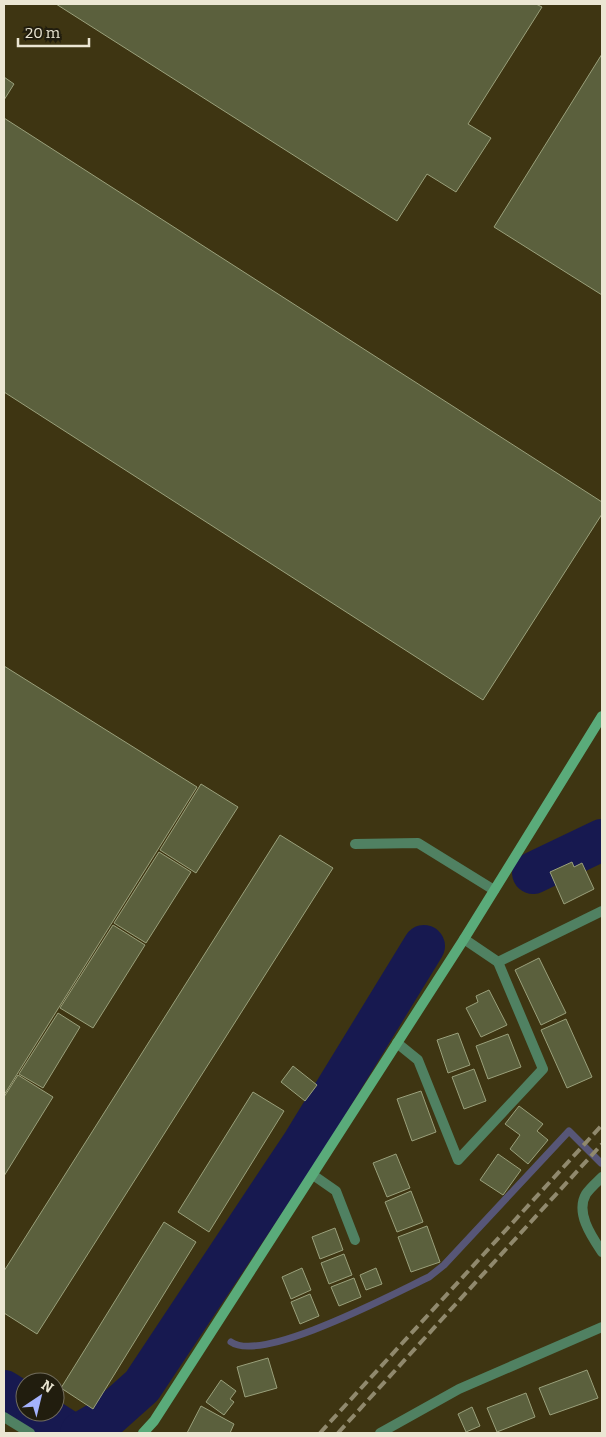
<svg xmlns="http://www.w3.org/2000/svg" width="606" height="1437" font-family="Bitter,serif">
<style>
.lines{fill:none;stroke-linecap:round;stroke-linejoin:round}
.stream{stroke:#575677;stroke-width:7}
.river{stroke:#171950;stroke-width:42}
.building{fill:#5b603d;stroke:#9aa07b}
.lane{stroke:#508162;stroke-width:10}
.street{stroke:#508162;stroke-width:10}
.secondary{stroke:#5aab7a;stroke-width:10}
.rail{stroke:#90896d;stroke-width:4;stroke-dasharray:10 5;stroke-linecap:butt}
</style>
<rect width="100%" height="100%" fill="#3e3512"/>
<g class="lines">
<g class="stream">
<path d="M188 1316 193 1319"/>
<path d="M231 1342C262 1364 395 1293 429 1277L444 1265 569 1131 601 1163 602 1162"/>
</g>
<g class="river">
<path d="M533 873 602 840"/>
<path d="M4 1391 25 1404"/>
<path d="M37 1412 70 1433"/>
<path d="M81 1433 105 1419 142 1386 304 1142 424 946"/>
</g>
</g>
<g class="building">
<path d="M56 4H536L542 7 468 124 491 138 456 192 427 174 397 221Z"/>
<path d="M602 54V295L494 227Z"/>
<path d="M4 77 14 84 4 100Z"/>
<path d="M4 118 602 502V514L483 700 4 392Z"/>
<path d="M4 666 197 787 4 1095Z"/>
<path d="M201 784 238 807 196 873 160 850Z"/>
<path d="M280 835 333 868 37 1334 4 1313V1271Z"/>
<path d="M159 852 191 872 146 943 114 923Z"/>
<path d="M572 862 574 867 582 863 594 889 564 904 550 872Z"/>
<path d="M113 925 145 945 93 1028 60 1008Z"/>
<path d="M539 958 566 1013 541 1025 515 970Z"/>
<path d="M489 990 507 1025 481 1037 466 1008 478 1002 476 996Z"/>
<path d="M58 1013 80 1027 43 1088 19 1074Z"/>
<path d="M566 1019 592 1077 567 1088 541 1030Z"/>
<path d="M458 1033 470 1065 448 1073 437 1040Z"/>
<path d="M508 1034 521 1067 488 1079 476 1046Z"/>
<path d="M293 1066 317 1085 305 1101 281 1082Z"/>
<path d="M474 1069 486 1101 464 1109 452 1077Z"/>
<path d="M18 1075 53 1097 4 1176V1097Z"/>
<path d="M421 1091 436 1132 412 1141 397 1099Z"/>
<path d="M253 1092 284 1111 209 1232 178 1212Z"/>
<path d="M519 1106 543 1124 537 1131 548 1140 528 1164 510 1149 520 1135 505 1124Z"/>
<path d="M396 1154 410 1188 387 1197 373 1163Z"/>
<path d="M498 1154 521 1170 503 1195 480 1180Z"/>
<path d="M411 1191 423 1222 397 1232 385 1202Z"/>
<path d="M164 1222 196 1242 93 1409 61 1388Z"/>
<path d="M427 1226 440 1262 411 1272 398 1237Z"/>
<path d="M335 1228 343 1250 320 1259 312 1237Z"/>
<path d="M344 1254 352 1275 329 1284 321 1263Z"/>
<path d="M302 1268 311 1290 291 1299 282 1277Z"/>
<path d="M376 1268 382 1284 366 1290 360 1275Z"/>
<path d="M354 1278 361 1297 339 1306 331 1287Z"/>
<path d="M310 1294 319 1316 300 1324 291 1302Z"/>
<path d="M268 1358 277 1388 245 1397 237 1367Z"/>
<path d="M587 1370 598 1398 550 1415 539 1388Z"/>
<path d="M221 1380 236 1391 230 1399 234 1402 224 1415 206 1402Z"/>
<path d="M526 1393 535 1417 497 1432 487 1408Z"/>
<path d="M201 1406 234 1424 230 1433H187Z"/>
<path d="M472 1407 480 1426 466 1432 458 1414Z"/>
</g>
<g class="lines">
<path class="lane" d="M355 844 418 843 494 890"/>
<g class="street">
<path d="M464 939 498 962 602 911"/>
<path d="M397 1043 418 1060 458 1160 543 1069 498 962"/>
<path d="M313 1175 336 1191 355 1240"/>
<path d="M602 1177C597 1182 590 1188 586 1194 575 1213 592 1237 602 1252"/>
<path d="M4 1417 30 1433"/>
<path d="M380 1433 459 1389 602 1327"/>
</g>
<path class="secondary" d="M143 1433 154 1421 464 939 602 716"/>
<g class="rail">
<path d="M320 1433 602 1125"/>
<path d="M338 1433 602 1144"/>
</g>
</g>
<rect width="606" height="1437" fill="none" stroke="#ebe6d3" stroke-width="10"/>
<g transform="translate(40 1397) rotate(35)"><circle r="24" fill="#211d0e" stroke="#726d5d"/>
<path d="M0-4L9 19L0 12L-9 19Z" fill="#a4b2fc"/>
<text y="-8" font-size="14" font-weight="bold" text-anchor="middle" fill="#ebe6d3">N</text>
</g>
<path d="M18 38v8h71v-8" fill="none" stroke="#ebe6d3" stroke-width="2.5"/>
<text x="25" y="38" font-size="15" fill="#ebe6d3" stroke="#211d0e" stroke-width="4" paint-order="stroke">20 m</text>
</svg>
